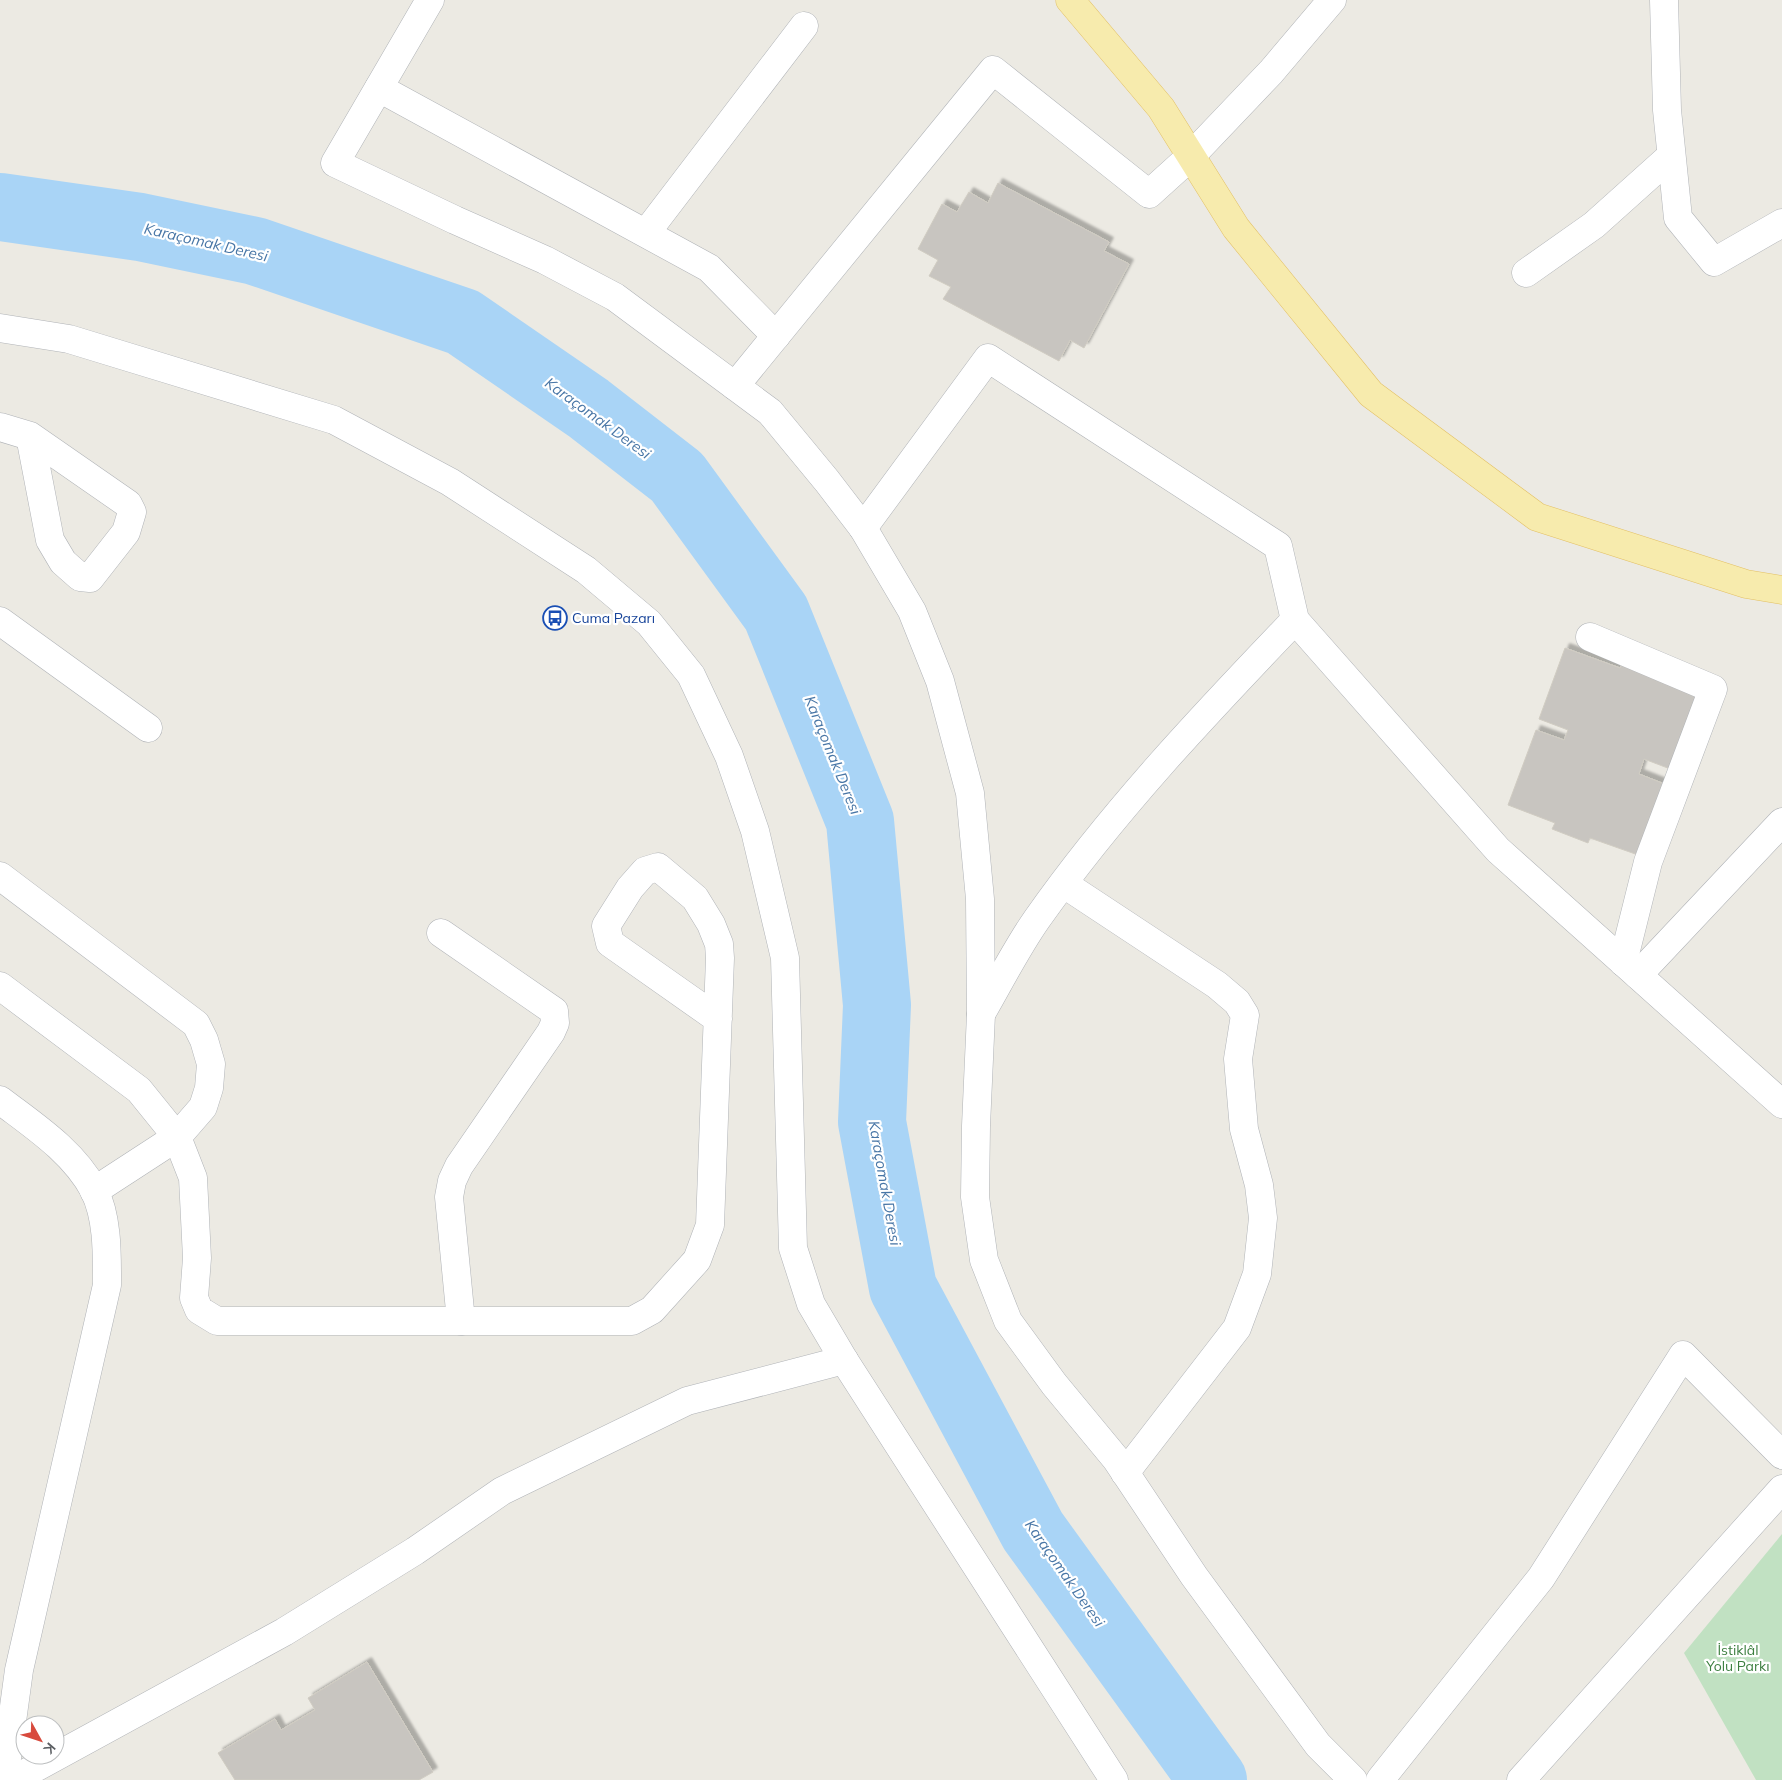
<svg xmlns="http://www.w3.org/2000/svg" width="1782" height="1780" font-family="Mulish,sans-serif">
<style>
.green{fill:#c1e1c2}
.lines{fill:none;stroke-linecap:round;stroke-linejoin:round}
.river{stroke:#a9d4f6;stroke-width:68}
.building{fill:#c8c5c0;stroke:#d0ccc2;filter:url(#shadow)}
.minor-casing{stroke:#b0b3b7;stroke-width:29}
.major-casing{stroke:#e3c065;stroke-width:29}
.minor{stroke:#fff;stroke-width:28}
.major{stroke:#f7ebad;stroke-width:28}
.labels{text-anchor:middle;dominant-baseline:central;stroke-width:4.5;stroke-linejoin:round;paint-order:stroke}
.transit-label{font-size:14px;fill:#164399;stroke:#fff;text-anchor:start}
.park-label{font-size:14px;fill:#3d7f40;stroke:#fff}
.water-label{font-size:15px;font-style:italic;fill:#4876a6;stroke:#fff}
</style>
<defs>
<filter id="shadow"><feDropShadow dx="4.5" dy="-4.5" stdDeviation="1" flood-color="#0004"/></filter>
</defs>
<rect width="100%" height="100%" fill="#eceae3"/>
<path class="green" d="M1782 1534V1780H1756L1684 1653Z"/>
<g class="lines">
<path class="river" d="M0 207 140 227 255 251 463 322 588 408 677 477 776 613 860 821 877 1005 872 1122 903 1288 1033 1531 1213 1780"/>
</g>
<g class="building">
<path d="M998 183 1109 242 1104 251 1129 264 1084 348 1070 340 1059 361 943 299 951 287 929 276 938 260 918 249 942 204 957 212 969 192 988 203Z"/>
<path d="M1565 648 1620 668 1623 662 1659 674 1656 680 1700 697 1673 770 1644 759 1639 774 1667 785 1641 856 1590 838 1588 843 1552 829 1555 823 1508 805 1536 730 1564 740 1568 730 1539 719Z"/>
<path d="M367 1662 433 1772 419 1780H235L218 1753 275 1719 281 1730 315 1710 308 1698Z"/>
</g>
<g class="lines">
<g class="minor-casing">
<g id="minor">
<path d="M430 0 335 163 455 220 545 260 615 297 770 412 827 481 863 528 912 611 940 681 970 793 980 899 981 1014 976 1126 975 1197 984 1260 1008 1321 1054 1384 1116 1459 1194 1576 1318 1745 1353 1780"/>
<path d="M1664 0 1667 110 1678 218 1714 262 1782 223"/>
<path d="M379 88 709 268 776 336"/>
<path d="M646 233 804 26"/>
<path d="M1526 273 1594 225 1671 156"/>
<path d="M0 328 69 339 334 420 450 482 586 570 649 623 691 675 729 756 755 831 785 958 793 1248 811 1304 844 1360 1114 1780"/>
<path d="M735 386 993 70 1149 194 1191 156 1271 72 1332 0"/>
<path d="M0 427 30 436 128 504 132 512 126 532 90 578 80 577 63 562 50 540 30 436"/>
<path d="M863 528 988 358 1278 546 1295 620 1498 850 1782 1104"/>
<path d="M0 621 148 728"/>
<path d="M1590 637 1713 689 1648 862 1623 962"/>
<path d="M0 876 196 1024 204 1040 211 1064 209 1088 203 1107 177 1137 94 1191"/>
<path d="M1064 884 1217 985 1237 1002 1245 1015 1238 1059 1244 1129 1259 1185 1263 1218 1257 1274 1237 1328 1125 1473"/>
<path d="M441 933 554 1011 555 1023 551 1032 459 1166 452 1181 449 1197 461 1321"/>
<path d="M1638 975 1782 822"/>
<path d="M0 986 139 1090 177 1137 193 1178 197 1258 194 1298 199 1310 217 1321H632L652 1310 697 1260 710 1225 720 958 719 944 711 924 695 898 658 867 645 871 630 888 606 926 610 943 718 1019"/>
<path d="M981 1014C999 983 1016 949 1037 919 1113 811 1204 715 1295 620"/>
<path d="M0 1100C34 1126 73 1151 94 1190 108 1218 107 1255 107 1285L19 1670 4 1780"/>
<path d="M13 1780 284 1632 415 1551 502 1491 687 1401 844 1360"/>
<path d="M1380 1780 1541 1578 1683 1355 1782 1455"/>
<path d="M1521 1780 1782 1489"/>
</g>
</g>
<g class="major-casing">
<path id="major" d="M1070 0 1161 108 1236 228 1371 394 1537 517 1746 584 1782 590"/>
</g>
<use href="#minor" class="minor"/>
<use href="#major" class="major"/>
</g>
<defs>
<g id="bus-ring" transform="scale(1.25)"><circle r="9.5" fill="#fff" stroke="#1a4fb4" stroke-width="1.5"/><path d="M-5-6H5V4H4V6H2V4H-2V6H-4V4H-5ZM-3.5-4V0h7V-4ZM-3.5 1.2v1.5H-2V1.2ZM2 1.2v1.5H3.5V1.2Z" fill="#1a4fb4"/></g>
</defs>
<g fill-rule="evenodd">
<use href="#bus-ring" x="555" y="618"/>
</g>
<g class="labels">
<g class="transit-label">
<text x="572" y="618">Cuma Pazarı</text>
</g>
<g class="park-label">
<text x="1738" y="1650">İstiklâl<tspan x="1738" dy="16">Yolu Parkı</tspan></text>
</g>
<g class="water-label">
<text transform="translate(206 242) rotate(13)">Karaçomak Deresi</text>
<text transform="translate(598 418) rotate(36)">Karaçomak Deresi</text>
<text transform="translate(833 755) rotate(68)">Karaçomak Deresi</text>
<text transform="translate(885 1183) rotate(80)">Karaçomak Deresi</text>
<text transform="translate(1065 1573) rotate(55)">Karaçomak Deresi</text>
</g>
</g>
<g transform="translate(40 1740) rotate(130)"><circle r="24" fill="#ffffff" stroke="#bdbfc0"/>
<path d="M0-4L9 19L0 12L-9 19Z" fill="#d84a3d"/>
<text y="-8" font-size="14" font-weight="bold" text-anchor="middle" fill="#5b5e62">K</text>
</g>
</svg>
